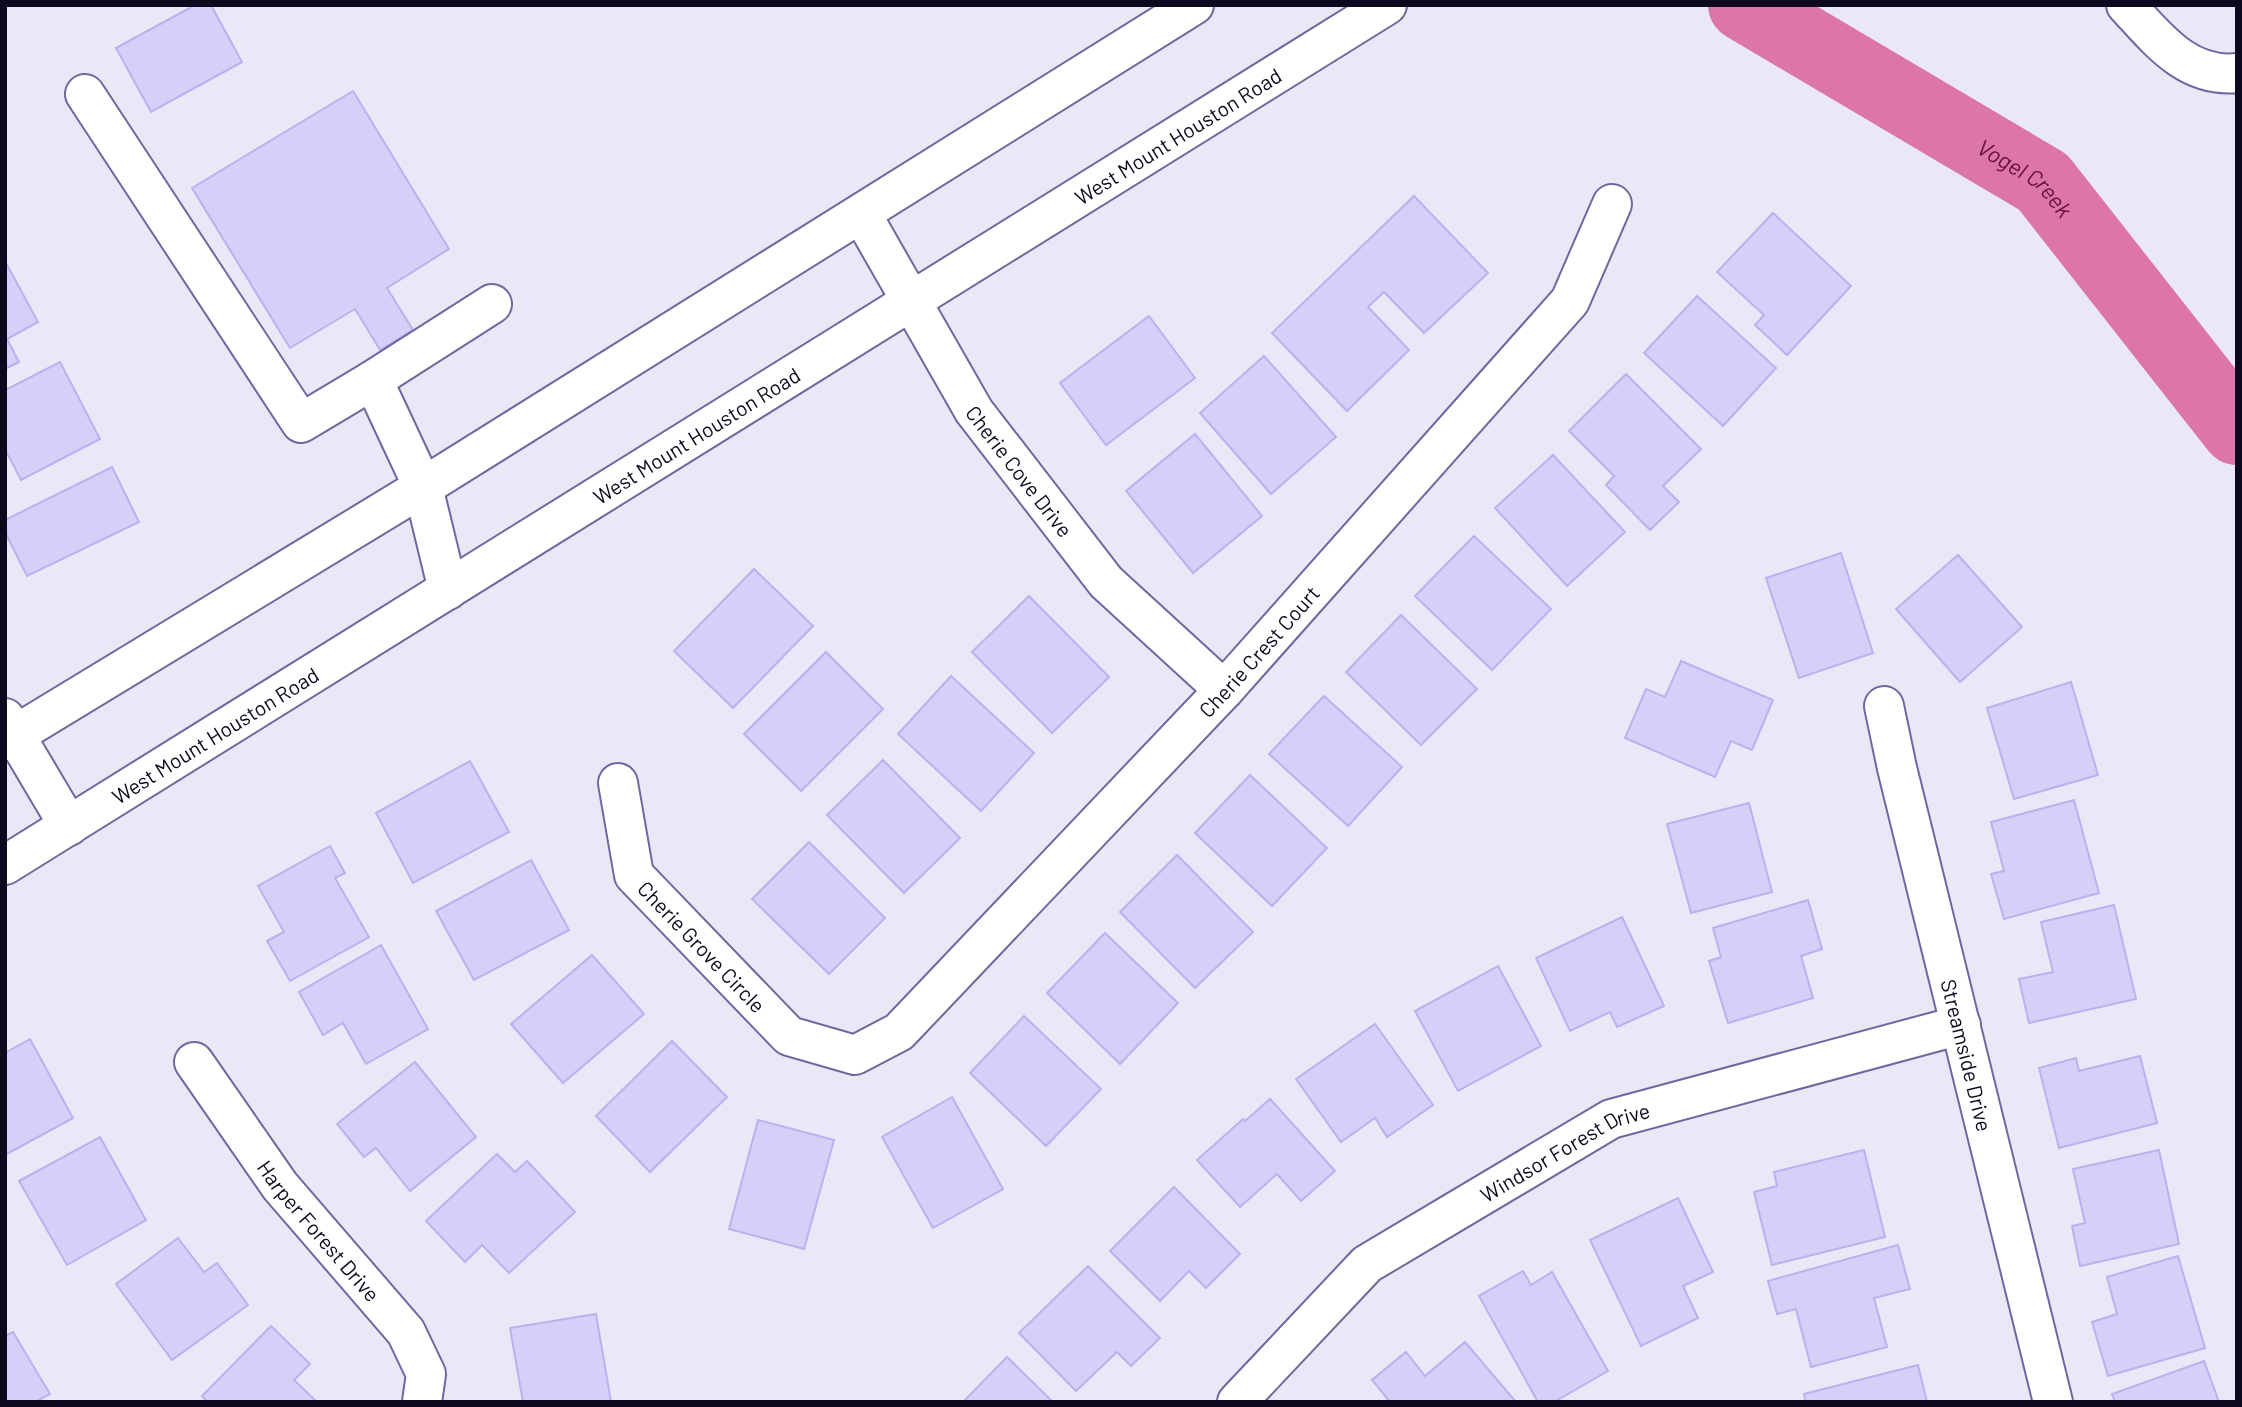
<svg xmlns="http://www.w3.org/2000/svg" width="2242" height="1407" font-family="Barlow,sans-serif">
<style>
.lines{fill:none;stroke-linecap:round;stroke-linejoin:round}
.river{stroke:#db76a7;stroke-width:72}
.building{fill:#d5d0f8;stroke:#bab1f0;stroke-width:2}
.minor-casing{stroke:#7067a0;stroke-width:42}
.major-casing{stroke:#7067a0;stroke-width:42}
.minor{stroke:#fff;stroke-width:38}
.major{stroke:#fff;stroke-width:38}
.labels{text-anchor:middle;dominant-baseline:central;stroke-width:5;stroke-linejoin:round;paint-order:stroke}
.street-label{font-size:21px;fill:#0d081d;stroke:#fff}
.water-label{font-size:23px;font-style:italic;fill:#6a0e44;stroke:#fff}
</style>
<rect width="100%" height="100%" fill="#eae8f6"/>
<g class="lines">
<path class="river" id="s1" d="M1744 5 2043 182 2237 429"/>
</g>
<g class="building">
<path d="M195 5H211L242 62 151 112 116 48Z"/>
<path d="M353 91 449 249 387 288 413 330 380 350 355 309 290 348 192 188Z"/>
<path d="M1414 196 1488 273 1424 333 1384 292 1368 307 1409 350 1347 411 1272 333Z"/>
<path d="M1773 213 1851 286 1787 355 1755 325 1764 315 1717 272Z"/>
<path d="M6 263 38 322 7 339 19 362 5 369Z"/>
<path d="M1697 296 1776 368 1723 426 1644 353Z"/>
<path d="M1149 316 1195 378 1106 445 1060 383Z"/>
<path d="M1264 356 1336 437 1271 494 1200 413Z"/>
<path d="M60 362 100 439 21 480 5 449V390Z"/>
<path d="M1626 374 1701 449 1663 486 1679 502 1650 530 1606 485 1614 476 1569 431Z"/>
<path d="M1195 434 1262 516 1193 573 1126 491Z"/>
<path d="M1553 455 1625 532 1567 586 1495 508Z"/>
<path d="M112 467 139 522 27 576 5 532V520Z"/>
<path d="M1474 536 1551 609 1492 670 1415 596Z"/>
<path d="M1841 553 1873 653 1799 678 1766 578Z"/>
<path d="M1958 555 2022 627 1960 682 1896 609Z"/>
<path d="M754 569 813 626 733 708 674 651Z"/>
<path d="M1029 596 1109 677 1052 733 972 652Z"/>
<path d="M1401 615 1477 689 1421 745 1346 672Z"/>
<path d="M826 652 883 709 801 791 744 734Z"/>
<path d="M1681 661 1773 700 1752 750 1731 741 1715 777 1625 738 1646 689 1665 697Z"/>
<path d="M951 676 1034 753 981 811 898 734Z"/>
<path d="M2071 682 2098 775 2014 799 1987 708Z"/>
<path d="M1324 696 1402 767 1348 826 1269 754Z"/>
<path d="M883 760 960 838 904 893 827 815Z"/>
<path d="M470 761 509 832 413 883 376 813Z"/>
<path d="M1250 775 1327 848 1272 906 1195 833Z"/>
<path d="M2074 800 2099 893 2004 919 1991 874 2004 871 1991 822Z"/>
<path d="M1749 803 1772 892 1691 913 1667 824Z"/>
<path d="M809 842 885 918 829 974 752 899Z"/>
<path d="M330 846 345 873 335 878 369 937 290 981 267 941 284 932 258 886Z"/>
<path d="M1177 855 1253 932 1195 988 1120 912Z"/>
<path d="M531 860 569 930 474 980 436 911Z"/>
<path d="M1808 900 1822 949 1801 956 1813 998 1728 1023 1709 961 1721 957 1713 928Z"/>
<path d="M2114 905 2136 999 2029 1023 2019 979 2053 972 2041 922Z"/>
<path d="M1622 917 1664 1006 1617 1027 1610 1012 1570 1031 1536 958Z"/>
<path d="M1105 933 1178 1003 1120 1064 1047 993Z"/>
<path d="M381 945 428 1029 366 1064 343 1023 323 1035 299 992Z"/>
<path d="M592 955 644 1014 563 1083 511 1024Z"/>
<path d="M1498 966 1541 1046 1458 1091 1415 1011Z"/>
<path d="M1024 1016 1101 1089 1046 1146 970 1073Z"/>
<path d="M1375 1024 1433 1105 1387 1137 1375 1118 1341 1142 1296 1079Z"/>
<path d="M30 1039 73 1118 5 1155V1053Z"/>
<path d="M672 1041 727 1097 650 1172 596 1116Z"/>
<path d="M2140 1056 2157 1123 2059 1148 2039 1068 2076 1058 2079 1071Z"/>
<path d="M415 1062 476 1137 410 1191 376 1148 364 1157 337 1124Z"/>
<path d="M952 1097 1003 1189 933 1228 882 1137Z"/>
<path d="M1270 1099 1335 1171 1301 1201 1277 1174 1240 1207 1197 1160 1243 1119 1245 1121Z"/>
<path d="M758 1120 834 1140 804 1249 729 1229Z"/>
<path d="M100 1137 146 1220 67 1265 19 1181Z"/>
<path d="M1864 1150 1885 1237 1772 1265 1754 1192 1777 1186 1774 1172Z"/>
<path d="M2159 1150 2179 1244 2080 1266 2072 1226 2085 1223 2073 1169Z"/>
<path d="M497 1154 515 1172 527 1161 575 1212 509 1273 482 1245 465 1262 426 1221Z"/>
<path d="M1174 1187 1240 1254 1206 1288 1189 1271 1160 1301 1110 1251Z"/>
<path d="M1678 1198 1713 1272 1683 1286 1698 1318 1641 1346 1590 1240Z"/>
<path d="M178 1238 204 1272 217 1263 248 1305 172 1360 116 1284Z"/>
<path d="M1898 1245 1910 1289 1874 1298 1887 1347 1811 1367 1796 1309 1777 1314 1768 1281Z"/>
<path d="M2178 1256 2205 1348 2108 1376 2092 1322 2117 1314 2107 1277Z"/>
<path d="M1088 1266 1160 1338 1131 1366 1117 1352 1076 1391 1019 1333Z"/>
<path d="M1523 1271 1531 1285 1552 1272 1608 1371 1554 1402H1538L1479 1296Z"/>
<path d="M596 1314 611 1402H523L510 1328Z"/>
<path d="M271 1326 310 1364 294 1380 317 1402H207L202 1396Z"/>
<path d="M13 1332 50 1394 35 1402H5V1336Z"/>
<path d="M1465 1342 1516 1402H1390L1372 1380 1406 1352 1425 1376Z"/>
<path d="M1007 1357 1053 1402H963Z"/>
<path d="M2204 1361 2219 1402H2115L2112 1394Z"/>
<path d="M1918 1365 1927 1402H1806L1804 1394Z"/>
</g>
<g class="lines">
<g class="minor-casing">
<g id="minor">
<path d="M2126 5C2157 38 2186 78 2237 73"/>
<path d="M85 94 301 423 373 380 423 487 448 590"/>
<path id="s2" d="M862 215 974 411 1106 582 1224 690"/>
<path d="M373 380 492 304"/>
<path id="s3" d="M1884 706 1897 768 2053 1402"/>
<path d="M5 718 69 826"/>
<path id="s4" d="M618 783 634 875 789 1036 855 1055 899 1032 1224 690 1570 301 1612 204"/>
<path id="s5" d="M194 1062 280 1186 406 1332 426 1374 422 1402"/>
<path id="s6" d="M1237 1402 1367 1264 1611 1119 1961 1025"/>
</g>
</g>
<g class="major-casing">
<g id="major">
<path d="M5 741 423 487 1194 5"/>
<path id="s7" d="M5 865 1387 5"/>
</g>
</g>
<use href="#minor" class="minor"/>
<use href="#major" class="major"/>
</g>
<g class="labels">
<g class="street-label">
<text stroke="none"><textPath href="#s7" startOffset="1381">West Mount Houston Road</textPath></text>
<text stroke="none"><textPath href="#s7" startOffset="814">West Mount Houston Road</textPath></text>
<text stroke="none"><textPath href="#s2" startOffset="301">Cherie Cove Drive</textPath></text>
<text stroke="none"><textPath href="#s4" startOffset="959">Cherie Crest Court</textPath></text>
<text stroke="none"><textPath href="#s7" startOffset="247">West Mount Houston Road</textPath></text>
<text stroke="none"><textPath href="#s4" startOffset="192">Cherie Grove Circle</textPath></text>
<text stroke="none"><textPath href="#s3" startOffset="359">Streamside Drive</textPath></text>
<text stroke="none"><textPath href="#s6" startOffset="418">Windsor Forest Drive</textPath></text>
<text stroke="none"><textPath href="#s5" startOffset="210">Harper Forest Drive</textPath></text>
</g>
<g class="water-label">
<text stroke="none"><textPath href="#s1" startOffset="331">Vogel Creek</textPath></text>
</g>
</g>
<rect width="2242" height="1407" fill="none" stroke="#0d081d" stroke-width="14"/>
</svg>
